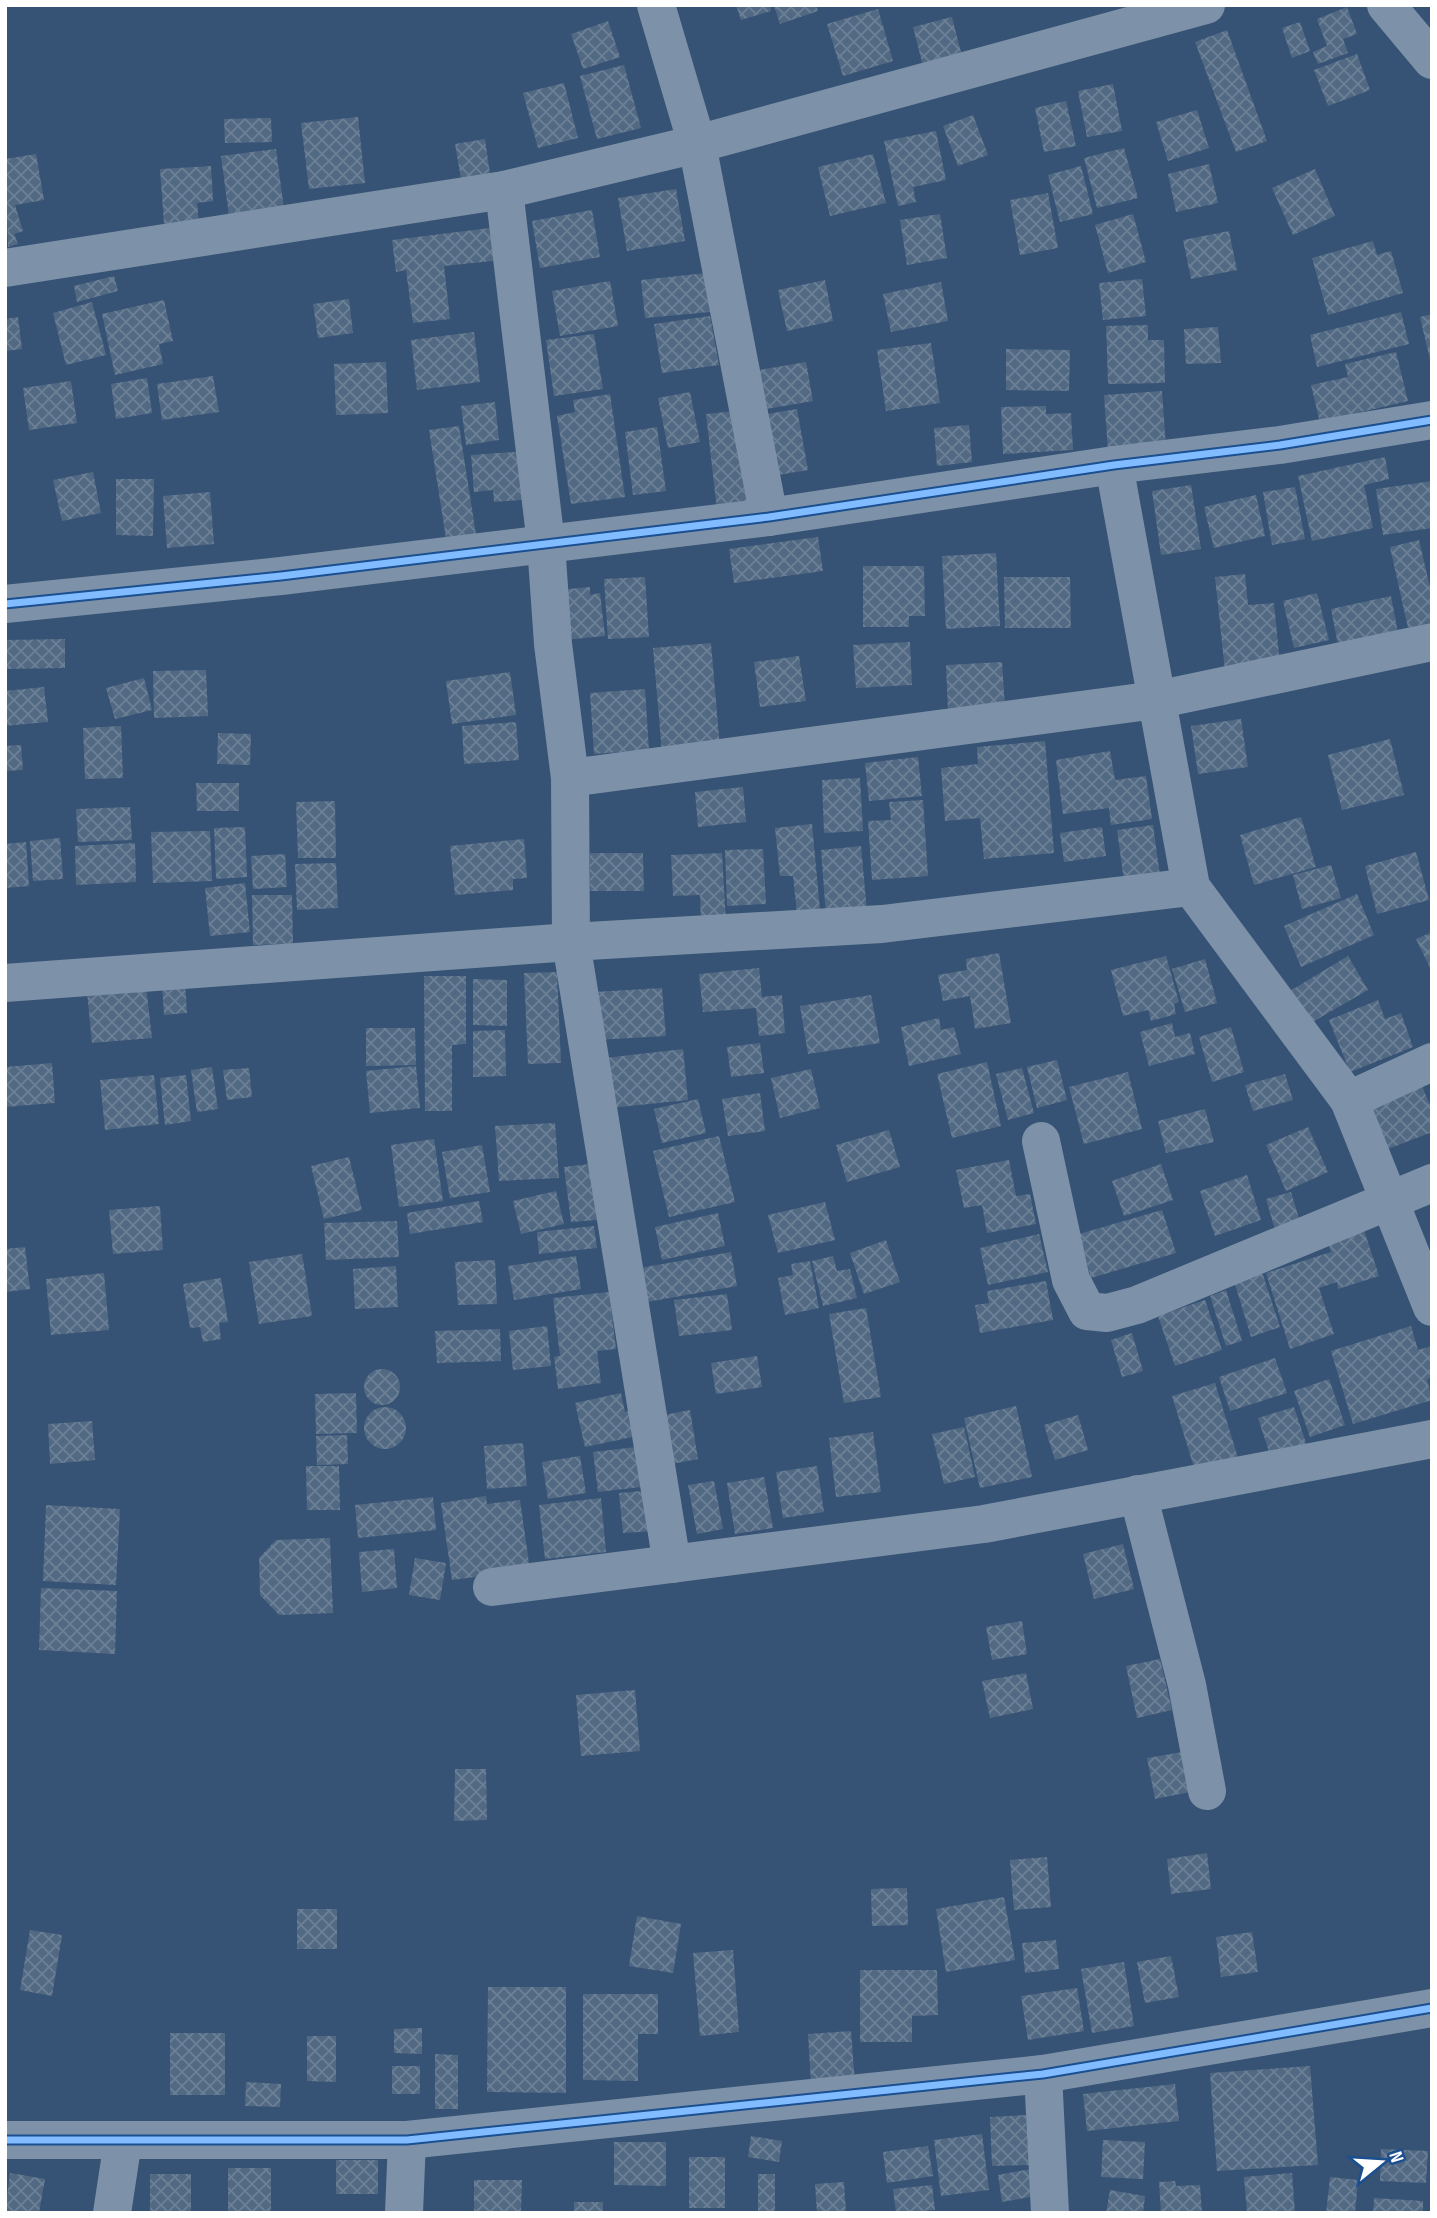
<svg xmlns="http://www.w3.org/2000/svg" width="1437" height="2218" font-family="'Sofia Sans Condensed',sans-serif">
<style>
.building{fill:url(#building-cross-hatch)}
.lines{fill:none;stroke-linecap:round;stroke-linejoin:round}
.minor{stroke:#7d92a8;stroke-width:38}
.cycleway-casing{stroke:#1b4f8f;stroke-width:11}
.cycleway{stroke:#80bcff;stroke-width:7}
</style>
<defs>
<pattern id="building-cross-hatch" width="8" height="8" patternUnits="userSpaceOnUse" patternTransform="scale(1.75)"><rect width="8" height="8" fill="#526984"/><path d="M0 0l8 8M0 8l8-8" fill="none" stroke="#6c8096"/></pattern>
</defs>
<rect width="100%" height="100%" fill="#365274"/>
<g class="building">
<path d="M736 5H770L771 11 741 20Z"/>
<path d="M774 5H816L818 11 780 24Z"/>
<path d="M1347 7 1357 34 1343 39 1348 53 1318 64 1313 52 1327 46 1317 19Z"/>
<path d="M878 9 893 61 843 76 827 24Z"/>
<path d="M952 17 964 64 925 74 913 27Z"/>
<path d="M608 21 620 57 583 69 571 34Z"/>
<path d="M1300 22 1310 51 1292 58 1282 28Z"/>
<path d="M1227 30 1267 141 1236 152 1195 42Z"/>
<path d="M1357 54 1370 90 1328 106 1314 70Z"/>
<path d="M624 65 641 128 597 139 580 76Z"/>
<path d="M564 83 578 138 538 148 523 93Z"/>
<path d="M1113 84 1122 131 1087 137 1078 91Z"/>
<path d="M1066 101 1076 146 1044 152 1035 108Z"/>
<path d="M1197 110 1209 148 1168 161 1156 122Z"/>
<path d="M973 115 988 155 958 166 943 126Z"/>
<path d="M358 117 365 183 309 189 301 123Z"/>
<path d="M271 118 272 142 225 143 224 119Z"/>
<path d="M936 131 946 180 913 187 916 202 898 206 884 141Z"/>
<path d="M485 139 491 181 462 185 455 144Z"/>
<path d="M1124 148 1138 198 1097 208 1084 158Z"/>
<path d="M276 149 284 209 229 216 221 156Z"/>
<path d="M36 154 44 200 15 205 23 231 14 234 18 244 8 247 5 159Z"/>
<path d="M873 154 886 203 830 216 818 167Z"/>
<path d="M1209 164 1218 203 1176 212 1168 174Z"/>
<path d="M211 166 213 201 197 203 199 222 164 224 160 169Z"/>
<path d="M1081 166 1093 214 1060 222 1048 175Z"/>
<path d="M1315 169 1335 216 1293 235 1272 188Z"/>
<path d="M676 189 685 241 627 251 618 198Z"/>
<path d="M1048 193 1058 248 1020 255 1010 200Z"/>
<path d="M592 210 600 257 540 268 532 221Z"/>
<path d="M940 214 947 258 907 265 900 220Z"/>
<path d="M1133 214 1146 262 1108 273 1095 225Z"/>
<path d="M498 227 502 260 444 266 450 319 413 323 406 270 396 272 392 240Z"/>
<path d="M1229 231 1237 270 1191 279 1183 240Z"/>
<path d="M1373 241 1377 255 1391 251 1403 293 1328 315 1312 258Z"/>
<path d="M706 273 710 312 645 318 641 280Z"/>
<path d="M114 276 118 291 77 302 74 286Z"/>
<path d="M1142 279 1146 316 1103 320 1099 283Z"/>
<path d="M825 280 833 321 787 331 778 290Z"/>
<path d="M610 281 618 326 560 336 552 291Z"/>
<path d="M941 282 948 321 891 332 883 294Z"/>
<path d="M349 299 353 333 318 338 313 304Z"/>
<path d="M164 300 173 341 159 344 163 364 115 375 102 314Z"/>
<path d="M92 302 106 355 66 365 53 313Z"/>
<path d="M1401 312 1409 344 1317 367 1310 335Z"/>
<path d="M1432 314V364H1431L1420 317Z"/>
<path d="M710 316 719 365 662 373 654 324Z"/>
<path d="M18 317 22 349 5 351V319Z"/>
<path d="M1148 325V340H1164L1165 383 1108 384 1106 326Z"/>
<path d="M1218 327 1221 363 1186 364 1184 329Z"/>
<path d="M474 332 480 382 417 390 411 340Z"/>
<path d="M594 334 603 389 554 396 546 340Z"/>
<path d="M931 343 940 403 886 411 877 350Z"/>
<path d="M1006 349 1070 350 1069 391 1006 390Z"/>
<path d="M1396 352 1408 401 1357 413 1321 427 1311 385 1348 377 1345 364Z"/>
<path d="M386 362 388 413 336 415 334 364Z"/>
<path d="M806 362 813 401 761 410 754 371Z"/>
<path d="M213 376 219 412 162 420 157 384Z"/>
<path d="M147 378 152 413 116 419 111 384Z"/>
<path d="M71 381 77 423 29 430 23 388Z"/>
<path d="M1162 391 1166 448 1108 453 1104 395Z"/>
<path d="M690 392 700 442 668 448 658 398Z"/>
<path d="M610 394 625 497 571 504 557 416 575 412 573 400Z"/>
<path d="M495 402 499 440 466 445 461 406Z"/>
<path d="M1046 406V414L1071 413 1073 450 1003 454 1001 407Z"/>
<path d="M797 409 808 470 772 476 761 415Z"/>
<path d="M736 411 755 505 717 510 706 414Z"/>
<path d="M969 425 972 462 937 466 934 428Z"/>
<path d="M459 426 477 541 447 545 429 430Z"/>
<path d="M657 427 666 491 633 495 625 432Z"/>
<path d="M528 451 532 499 494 502 493 490 474 492 471 455Z"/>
<path d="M1385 457 1389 479 1364 485 1373 528 1312 541 1298 476Z"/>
<path d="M93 472 101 513 62 521 53 480Z"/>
<path d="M116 479H154L153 536 116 535Z"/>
<path d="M1432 481V528L1383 535 1376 489Z"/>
<path d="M1191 485 1201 549 1161 555 1152 491Z"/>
<path d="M1295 487 1305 539 1272 545 1263 492Z"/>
<path d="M210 492 214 544 167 548 163 496Z"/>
<path d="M1256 495 1265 536 1214 548 1204 507Z"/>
<path d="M818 537 823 571 734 583 729 549Z"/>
<path d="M1419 540 1432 596V622L1408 628 1390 547Z"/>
<path d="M996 553 1000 626 946 629 942 556Z"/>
<path d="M863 566H924L925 616H909V627H863Z"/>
<path d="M1245 574 1248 605 1274 603 1280 665 1225 671 1215 577Z"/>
<path d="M645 577 649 637 608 639 604 579Z"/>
<path d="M1004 577H1070L1071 628H1005Z"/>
<path d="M590 587V595L600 593 605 636 563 640 557 590Z"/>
<path d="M1317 593 1329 640 1294 648 1283 601Z"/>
<path d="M1391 596 1398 633 1338 645 1331 609Z"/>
<path d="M65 639V668L5 669V640Z"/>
<path d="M910 642 912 685 856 688 853 645Z"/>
<path d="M711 643 720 748 662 753 653 648Z"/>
<path d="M799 656 806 701 760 707 754 662Z"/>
<path d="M1002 662 1005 708 948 712 946 665Z"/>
<path d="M206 670 208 716 154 718 153 671Z"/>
<path d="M510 672 516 715 452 724 446 681Z"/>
<path d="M144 678 152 710 115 719 106 688Z"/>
<path d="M44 687 48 722 5 726V691Z"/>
<path d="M645 689 649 750 594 754 590 693Z"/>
<path d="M1241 719 1248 767 1198 774 1191 726Z"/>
<path d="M516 722 519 760 464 764 462 726Z"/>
<path d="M121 726 123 778 85 779 83 728Z"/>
<path d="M218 733 251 734 250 765 217 764Z"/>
<path d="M1390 739 1404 795 1342 810 1328 755Z"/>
<path d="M1045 741 1054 853 984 859 980 818 945 821 941 768 978 764 977 747Z"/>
<path d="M21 745 23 770 5 771V746Z"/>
<path d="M1110 751 1115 780 1146 776 1152 819 1111 825 1109 808 1063 814 1056 760Z"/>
<path d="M918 757 922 796 869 801 865 763Z"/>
<path d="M860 778 863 831 824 833 822 780Z"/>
<path d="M196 783H239V811H197Z"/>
<path d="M743 787 746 822 698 827 695 792Z"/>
<path d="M923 800 928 876 872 880 868 821 891 820 889 802Z"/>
<path d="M335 801 336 858H298L296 802Z"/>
<path d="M130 807 132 840 78 842 76 809Z"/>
<path d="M1301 817 1316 867 1254 885 1240 835Z"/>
<path d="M812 824 820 910 797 913 793 876H780L775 828Z"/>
<path d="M1153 825 1160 876 1124 881 1117 830Z"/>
<path d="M245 827 247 877 216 879 214 828Z"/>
<path d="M1102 827 1106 856 1064 862 1060 833Z"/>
<path d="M210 831 212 881 153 883 151 832Z"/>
<path d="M60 838 63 879 33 881 30 841Z"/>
<path d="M524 839 527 878 513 879V890L455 895 450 846Z"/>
<path d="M26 842 29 886 5 888V844Z"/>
<path d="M135 843 136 882 76 885 75 846Z"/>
<path d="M861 846 867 912 826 916 821 850Z"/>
<path d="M763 849 766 904 727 906 725 850Z"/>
<path d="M1416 852 1429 900 1377 914 1365 866Z"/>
<path d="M590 853H643L644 891H590Z"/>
<path d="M722 853 726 923 701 924 700 895 673 896 671 855Z"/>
<path d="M285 854 287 887 253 889 251 856Z"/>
<path d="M336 863 338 908 297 910 295 864Z"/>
<path d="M1331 865 1341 898 1302 909 1293 875Z"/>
<path d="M245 883 250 932 210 936 205 888Z"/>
<path d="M1357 894 1374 935 1301 967 1284 926Z"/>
<path d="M252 895H292L293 944 253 945Z"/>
<path d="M1432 932V972L1416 939Z"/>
<path d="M999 953 1011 1023 975 1029 970 996 943 1001 938 975 967 970 966 959Z"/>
<path d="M1166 956 1179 1002 1174 1004 1176 1014 1151 1021 1148 1010 1123 1016 1111 970Z"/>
<path d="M1348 956 1368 990 1309 1024 1290 991Z"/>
<path d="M1205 959 1217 1003 1185 1012 1172 969Z"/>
<path d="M759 968 762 997 782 995 785 1033 759 1036 756 1008 703 1012 699 974Z"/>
<path d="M557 972 561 1063 528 1064 524 973Z"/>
<path d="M424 976H466V1044L452 1045V1111H425Z"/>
<path d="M473 979 507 980V1026L473 1025Z"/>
<path d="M185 983 187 1013 164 1015 162 985Z"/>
<path d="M146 986 152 1038 92 1043 87 992Z"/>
<path d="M662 988 666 1036 595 1040 593 992Z"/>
<path d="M871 995 880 1043 808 1054 800 1006Z"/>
<path d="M1378 1000 1385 1019 1401 1013 1413 1047 1350 1072 1329 1020Z"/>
<path d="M939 1018 941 1030 954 1027 961 1054 909 1066 901 1027Z"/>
<path d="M1172 1023 1175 1037 1190 1033 1195 1054 1149 1066 1140 1032Z"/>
<path d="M1231 1027 1244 1072 1212 1082 1199 1037Z"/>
<path d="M366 1028H415L416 1065 366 1066Z"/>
<path d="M505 1030 506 1076 473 1077V1031Z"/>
<path d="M760 1043 764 1073 731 1077 727 1047Z"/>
<path d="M683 1049 688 1100 610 1108 605 1058Z"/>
<path d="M1057 1060 1067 1100 1037 1108 1027 1067Z"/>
<path d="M987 1062 1001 1126 952 1138 937 1074Z"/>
<path d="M52 1063 55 1103 5 1107V1067Z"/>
<path d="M416 1066 420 1108 370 1113 366 1071Z"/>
<path d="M212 1067 218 1109 197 1112 191 1070Z"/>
<path d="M249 1068 252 1097 227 1100 223 1070Z"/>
<path d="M1022 1068 1034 1113 1008 1120 996 1074Z"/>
<path d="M811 1069 820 1108 780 1118 771 1078Z"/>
<path d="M1128 1072 1142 1129 1084 1144 1069 1087Z"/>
<path d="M1285 1074 1293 1100 1253 1111 1245 1085Z"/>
<path d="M154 1075 159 1124 105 1130 100 1080Z"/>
<path d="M186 1075 191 1121 165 1125 160 1078Z"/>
<path d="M1422 1086 1432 1110V1132L1383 1151 1366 1108Z"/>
<path d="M760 1093 765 1131 728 1136 722 1099Z"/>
<path d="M698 1099 706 1133 662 1143 654 1109Z"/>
<path d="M1205 1109 1214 1142 1166 1153 1158 1121Z"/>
<path d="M555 1123 559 1178 499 1181 495 1126Z"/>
<path d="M1308 1127 1328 1172 1286 1191 1266 1145Z"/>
<path d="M889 1130 900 1167 847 1182 836 1145Z"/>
<path d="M719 1136 735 1202 669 1217 653 1151Z"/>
<path d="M434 1139 443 1201 399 1207 391 1145Z"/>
<path d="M482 1145 490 1192 450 1198 442 1152Z"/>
<path d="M349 1157 362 1210 324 1219 311 1166Z"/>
<path d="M1009 1160 1016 1196 1030 1194 1036 1224 987 1233 982 1205 964 1208 956 1170Z"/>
<path d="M590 1164 597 1220 571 1222 564 1167Z"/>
<path d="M1161 1164 1173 1200 1124 1216 1112 1181Z"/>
<path d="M1247 1175 1261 1220 1215 1236 1200 1191Z"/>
<path d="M556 1191 564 1224 521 1234 513 1201Z"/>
<path d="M1291 1192 1301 1225 1276 1233 1266 1199Z"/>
<path d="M479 1201 483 1222 410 1234 407 1213Z"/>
<path d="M825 1202 835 1240 778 1253 768 1215Z"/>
<path d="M160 1206 163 1250 113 1254 109 1210Z"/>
<path d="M1162 1210 1176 1253 1091 1278 1079 1234Z"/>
<path d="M718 1213 725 1246 662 1260 655 1227Z"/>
<path d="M397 1221 399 1257 326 1260 324 1223Z"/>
<path d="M1362 1224 1379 1276 1338 1289 1337 1282 1319 1288 1334 1334 1290 1349 1266 1273 1331 1252 1326 1236Z"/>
<path d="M594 1226 597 1248 539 1254 537 1232Z"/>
<path d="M1039 1234 1048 1272 988 1285 980 1248Z"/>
<path d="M886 1240 900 1282 864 1294 850 1253Z"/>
<path d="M25 1247 30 1289 5 1292V1249Z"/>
<path d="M731 1252 737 1286 647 1302 640 1268Z"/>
<path d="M302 1254 312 1316 259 1324 249 1262Z"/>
<path d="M576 1256 581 1289 514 1300 508 1266Z"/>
<path d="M833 1256 837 1271 850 1269 857 1298 823 1306 812 1261Z"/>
<path d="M495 1260 497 1304 458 1305 455 1262Z"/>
<path d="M810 1261 819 1308 785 1315 778 1278 793 1275 791 1264Z"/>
<path d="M396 1266 398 1307 355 1309 353 1269Z"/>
<path d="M1262 1272 1280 1327 1251 1337 1234 1281Z"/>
<path d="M104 1273 109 1330 51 1335 46 1279Z"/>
<path d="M221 1278 228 1322 219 1323 221 1339 203 1342 200 1327 190 1328 183 1284Z"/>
<path d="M1046 1281 1053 1320 980 1333 975 1305 989 1303 987 1291Z"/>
<path d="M1226 1290 1242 1341 1226 1346 1210 1296Z"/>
<path d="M609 1292 616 1349 597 1351 601 1383 558 1389 554 1357 560 1356 553 1298Z"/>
<path d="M727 1294 732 1330 679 1336 674 1300Z"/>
<path d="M1205 1300 1222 1350 1175 1366 1158 1316Z"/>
<path d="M866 1308 881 1397 844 1403 829 1314Z"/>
<path d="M547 1326 551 1366 513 1370 509 1331Z"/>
<path d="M1411 1326 1418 1350 1432 1346V1378L1427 1379 1432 1400 1353 1424 1331 1351Z"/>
<path d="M500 1329 501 1361 437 1363 435 1331Z"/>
<path d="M1132 1333 1143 1371 1122 1377 1111 1340Z"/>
<path d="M757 1356 762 1387 716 1394 711 1363Z"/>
<path d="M1275 1358 1287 1393 1230 1411 1219 1377Z"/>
<circle cx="382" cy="1387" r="18"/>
<path d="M1329 1379 1345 1425 1310 1437 1294 1391Z"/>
<path d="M1215 1383 1239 1461 1196 1474 1172 1396Z"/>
<path d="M356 1393 357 1433 316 1434 315 1394Z"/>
<path d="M621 1393 625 1412 636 1409 642 1435 585 1447 575 1403Z"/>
<path d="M1016 1406 1032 1477 980 1488 964 1418Z"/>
<path d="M1294 1407 1310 1455 1274 1467 1258 1418Z"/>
<circle cx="385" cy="1428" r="21"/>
<path d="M690 1410 698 1459 672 1464 664 1415Z"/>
<path d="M1078 1415 1088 1450 1055 1460 1044 1425Z"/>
<path d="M92 1421 95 1460 50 1464 48 1424Z"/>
<path d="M964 1427 975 1477 944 1484 932 1434Z"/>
<path d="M873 1432 881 1492 836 1497 829 1438Z"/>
<path d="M347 1435 348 1464 317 1465 316 1436Z"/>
<path d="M523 1443 527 1486 487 1489 484 1446Z"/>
<path d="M645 1446 650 1486 598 1492 593 1452Z"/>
<path d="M580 1456 586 1493 548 1499 542 1462Z"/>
<path d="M306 1466H339L340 1510H307Z"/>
<path d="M817 1466 824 1512 783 1518 776 1472Z"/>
<path d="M764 1477 773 1528 735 1534 727 1483Z"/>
<path d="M714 1481 723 1529 697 1534 688 1485Z"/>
<path d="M652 1490 656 1531 623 1533 619 1493Z"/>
<path d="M486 1496 487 1504 520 1500 530 1570 452 1580 441 1503Z"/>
<path d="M433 1497 436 1530 358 1538 355 1505Z"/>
<path d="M601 1498 606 1552 545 1559 539 1505Z"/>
<path d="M46 1505 120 1509 116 1585 43 1581Z"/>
<path d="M330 1538 333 1613 279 1615 260 1595 259 1558 276 1540Z"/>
<path d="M1123 1544 1134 1589 1094 1599 1083 1554Z"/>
<path d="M394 1549 397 1588 362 1592 359 1552Z"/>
<path d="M415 1558 446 1563 440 1600 409 1595Z"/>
<path d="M41 1588 117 1591 115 1654 39 1650Z"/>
<path d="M1022 1621 1027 1654 992 1660 986 1627Z"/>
<path d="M1160 1659 1172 1710 1137 1718 1126 1666Z"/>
<path d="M1026 1673 1033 1709 990 1718 982 1681Z"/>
<path d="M635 1690 640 1751 581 1756 576 1695Z"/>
<path d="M1183 1752 1190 1792 1155 1799 1147 1758Z"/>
<path d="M455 1769H486L487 1820 454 1821Z"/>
<path d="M1207 1853 1211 1889 1171 1894 1167 1859Z"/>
<path d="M1047 1857 1051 1907 1014 1910 1010 1860Z"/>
<path d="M907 1888 908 1925 872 1926 871 1889Z"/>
<path d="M1004 1897 1015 1960 946 1972 936 1909Z"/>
<rect x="297" y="1909" width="40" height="40"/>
<path d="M637 1916 681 1924 673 1973 629 1966Z"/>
<path d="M30 1930 62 1935 52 1996 20 1990Z"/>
<path d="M1252 1932 1258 1972 1221 1977 1216 1937Z"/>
<path d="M1056 1940 1059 1969 1025 1973 1022 1943Z"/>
<path d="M733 1950 739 2032 700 2036 693 1953Z"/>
<path d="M1171 1956 1179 1997 1145 2003 1137 1962Z"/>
<path d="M1124 1962 1134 2026 1092 2033 1081 1969Z"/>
<path d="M860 1970H937L938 2015 912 2016V2042H860Z"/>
<path d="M488 1987H566V2093L487 2092Z"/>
<path d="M1077 1988 1084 2031 1028 2040 1021 1996Z"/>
<path d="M583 1994H658V2034H638V2081L583 2080Z"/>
<path d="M422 2028V2054L394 2053V2029Z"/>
<path d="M851 2031 855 2082 811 2084 808 2034Z"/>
<rect x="170" y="2033" width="55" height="62"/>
<path d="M307 2036H336V2082L307 2081Z"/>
<path d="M435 2054 458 2055V2109H435Z"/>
<rect x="392" y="2066" width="28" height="28"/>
<path d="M1310 2066 1318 2165 1217 2171 1210 2073Z"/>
<path d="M246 2082 281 2084 280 2107 245 2106Z"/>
<path d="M1175 2084 1179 2121 1087 2131 1083 2094Z"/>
<path d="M1026 2115 1029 2165 992 2166 990 2117Z"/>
<path d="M982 2134 989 2190 941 2196 934 2140Z"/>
<path d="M751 2136 782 2141 779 2162 748 2157Z"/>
<path d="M1103 2140 1145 2142 1143 2179 1101 2177Z"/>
<path d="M614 2142H666V2186L614 2185Z"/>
<path d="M928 2146 933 2176 887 2183 883 2152Z"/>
<path d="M1381 2149 1428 2151 1426 2183 1380 2181Z"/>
<rect x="689" y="2157" width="36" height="51"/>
<rect x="336" y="2160" width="42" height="34"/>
<rect x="228" y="2168" width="43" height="45"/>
<path d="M1031 2169 1036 2196 1002 2202 998 2175Z"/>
<path d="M10 2173 45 2179 39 2213H5Z"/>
<path d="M1292 2173 1295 2213H1247L1244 2177Z"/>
<rect x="150" y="2174" width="41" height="39"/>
<path d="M758 2174H775V2212L758 2211Z"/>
<path d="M1330 2177 1358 2180 1355 2213H1326Z"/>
<path d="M474 2180H522L521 2213H474Z"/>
<path d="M1175 2181 1176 2186 1200 2185 1202 2213H1161L1159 2182Z"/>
<path d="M844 2182 846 2213H817L815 2184Z"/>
<path d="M932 2185 935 2210 896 2213 893 2189Z"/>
<path d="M1110 2190 1145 2196 1143 2213H1106Z"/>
<path d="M1374 2198 1423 2201V2213H1373Z"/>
<rect x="574" y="2202" width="29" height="11"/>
</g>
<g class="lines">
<g class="minor">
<path d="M656 5 697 144 769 517"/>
<path d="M1386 5 1432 60"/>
<path d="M504 190 546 544 553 644 570 778 571 942 672 1564"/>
<path d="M5 268 504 190 697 144 1206 5"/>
<path d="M1114 465 1191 887 1349 1100 1432 1307"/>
<path d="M5 604 281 576 769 517 1114 465 1280 445 1432 420"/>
<path d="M570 778 1156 700 1432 642"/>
<path d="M5 983 571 942 882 924 1191 887"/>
<path d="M1349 1100 1432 1062"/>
<path d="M1041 1141 1071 1280 1087 1311 1107 1313 1137 1305 1432 1183"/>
<path d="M1138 1494 1187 1685 1207 1791"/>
<path d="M492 1587 984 1524 1432 1439"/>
<path d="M1043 2074 1050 2213"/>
<path d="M5 2140H407L1043 2074 1432 2008"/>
<path d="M112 2213 123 2141"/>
<path d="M404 2213 407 2140"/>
</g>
<g class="cycleway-casing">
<g id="cycleway">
<path d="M5 604 281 576 769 517 1114 465 1280 445 1432 420"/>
<path d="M5 2140H407L1043 2074 1432 2008"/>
</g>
</g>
<use href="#cycleway" class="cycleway"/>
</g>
<rect width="1437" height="2218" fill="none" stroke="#ffffff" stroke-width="14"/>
<g transform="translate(1381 2162) rotate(72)" stroke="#1b4f8f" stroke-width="5" paint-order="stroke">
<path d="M0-5L12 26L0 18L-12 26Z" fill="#ffffff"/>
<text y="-10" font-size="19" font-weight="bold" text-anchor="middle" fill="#ffffff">N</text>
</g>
</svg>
